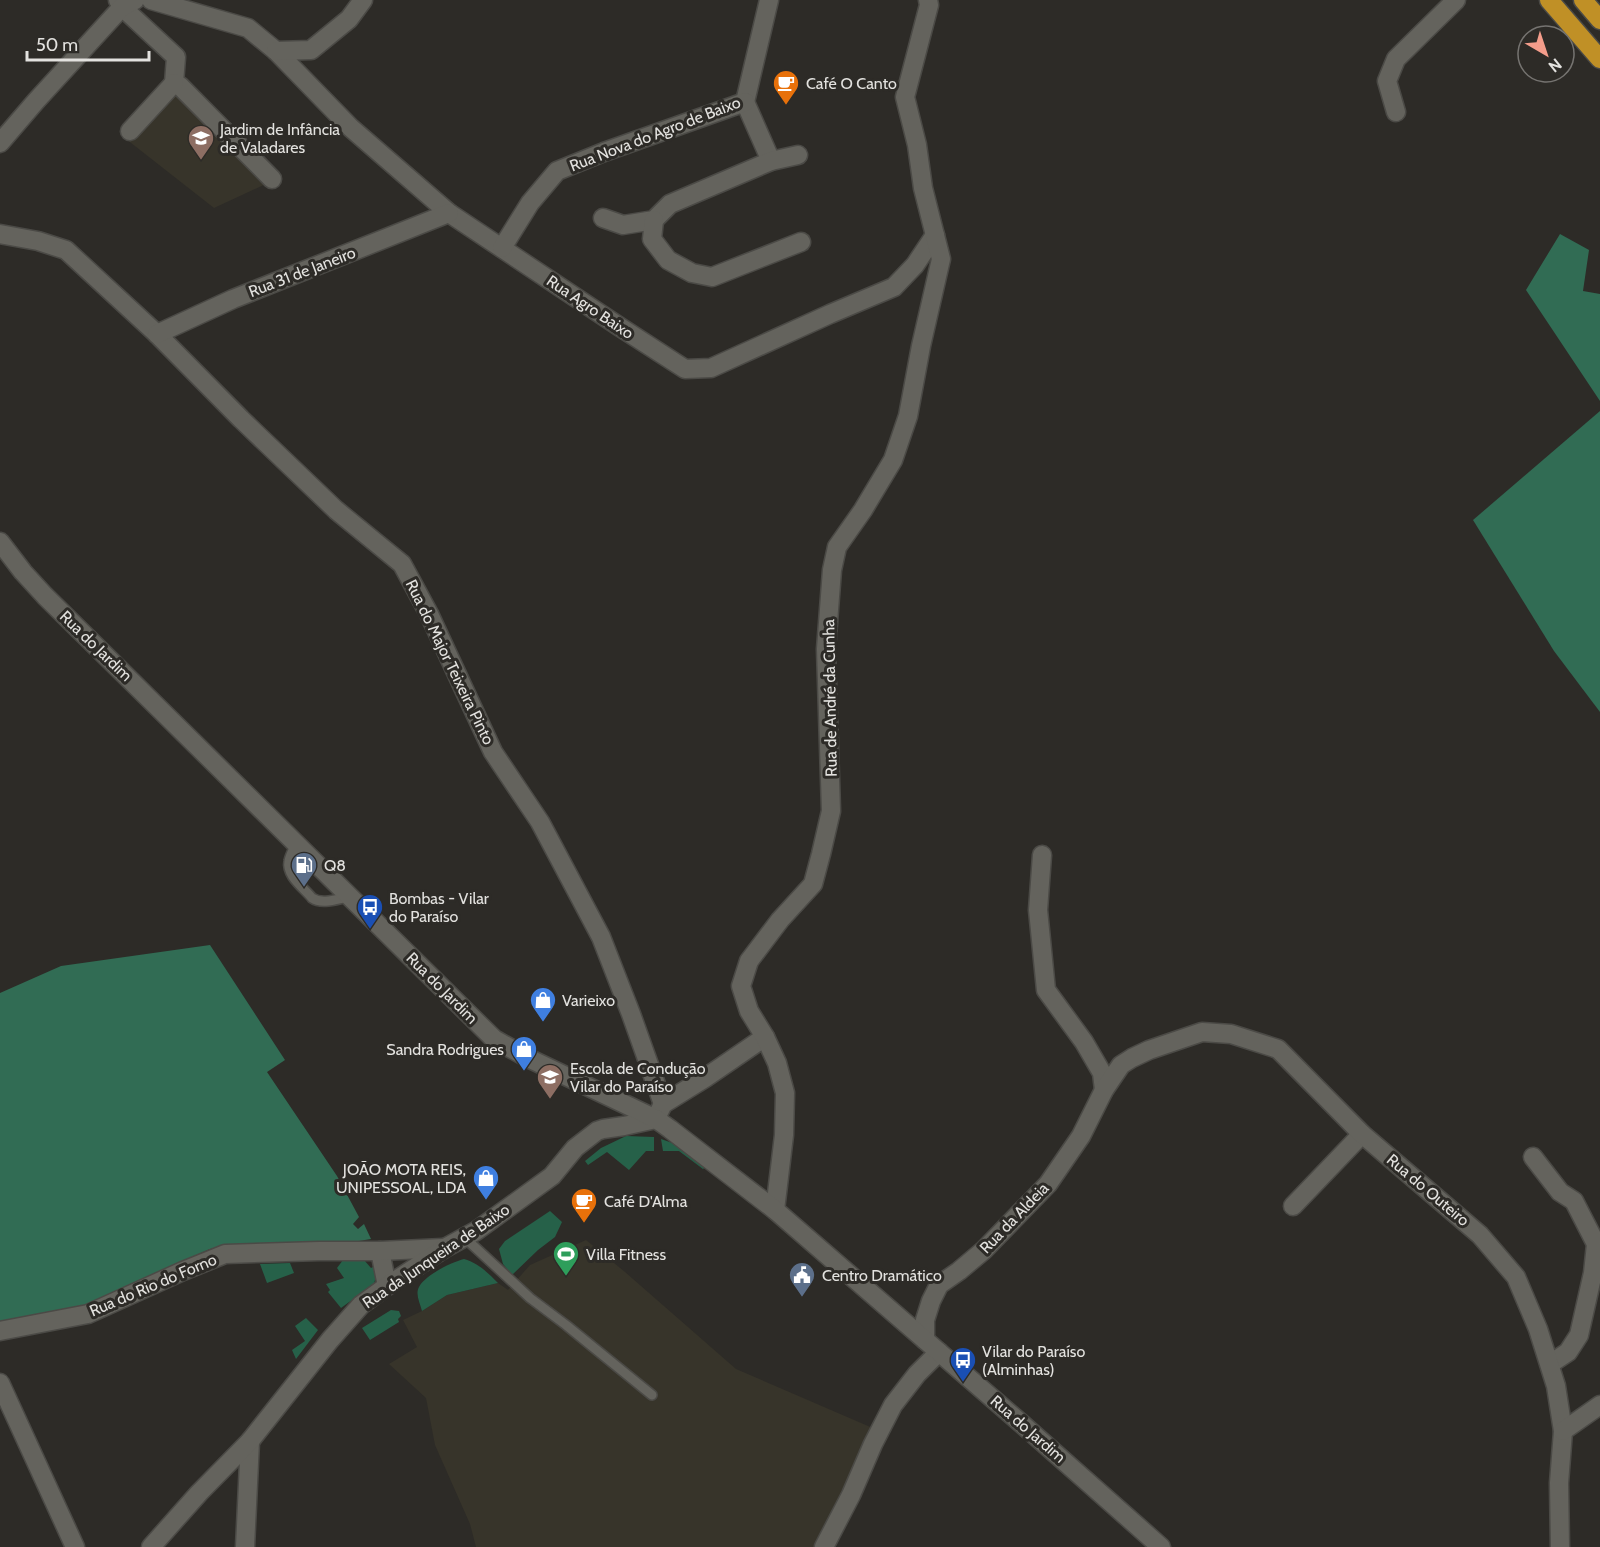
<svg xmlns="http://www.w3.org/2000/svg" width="1600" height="1547" font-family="Cabin,sans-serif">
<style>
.built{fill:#37342a}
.green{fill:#266149}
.forest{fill:#316c54}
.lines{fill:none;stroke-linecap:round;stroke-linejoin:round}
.service-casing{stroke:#4b4a46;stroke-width:12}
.minor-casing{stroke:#4b4a46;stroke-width:21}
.tertiary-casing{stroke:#4b4a46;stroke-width:21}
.secondary-casing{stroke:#4b4a46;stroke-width:21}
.motorway-casing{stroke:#4b4a46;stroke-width:21}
.service{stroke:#64635d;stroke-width:9}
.minor{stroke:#64635d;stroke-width:18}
.tertiary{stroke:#64635d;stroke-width:18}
.secondary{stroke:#64635d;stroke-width:18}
.motorway{stroke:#c09026;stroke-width:18}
.labels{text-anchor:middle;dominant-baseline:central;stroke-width:6;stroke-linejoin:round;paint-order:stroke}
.poi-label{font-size:16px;fill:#e3e2df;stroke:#2d2b27;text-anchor:start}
.street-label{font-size:16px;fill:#e3e2df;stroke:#2d2b27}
</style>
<rect width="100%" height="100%" fill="#2d2b27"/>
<g class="built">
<path d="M175 88 270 182 214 208 126 139Z"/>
<path d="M586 1240 625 1272 736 1369 875 1429 820 1547H476L470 1524 435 1445 426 1398 389 1364 417 1347 403 1320 422 1311 447 1295 498 1283 508 1290 530 1265Z"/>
</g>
<g class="green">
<path d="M626 1136 654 1137V1151H646L629 1170 607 1152 588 1165 585 1161 601 1148Z"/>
<path d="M661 1139 681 1146 707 1166 703 1169 679 1151H663Z"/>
<path d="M550 1211 562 1222 555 1237 538 1250 512 1275 503 1264 499 1249 505 1241Z"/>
<path d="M464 1259C478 1263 487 1272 498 1283L447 1295 422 1311C420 1303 415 1294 419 1287 425 1275 452 1262 464 1259Z"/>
<path d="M343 1260H364L371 1268 373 1267 376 1276 374 1284 341 1308 328 1292 330 1290 326 1284 344 1278 337 1268Z"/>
<path d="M290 1263 294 1273 267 1283 260 1264Z"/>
<path d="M391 1310 399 1311 401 1316 398 1319 399 1322 370 1340 362 1328Z"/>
<path d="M306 1318 318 1330 296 1359 292 1350 305 1341 295 1326Z"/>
</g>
<g class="forest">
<path d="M1560 234 1589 250 1583 291 1600 294V401L1526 290Z"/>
<path d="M1600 411V712L1554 651 1473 520Z"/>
<path d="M210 945 285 1060 267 1072 337 1176 359 1217 353 1224 358 1229 364 1224 371 1239 316 1248 245 1243 210 1249 145 1278 90 1307 0 1322V993L61 966Z"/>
</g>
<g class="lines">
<g class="service-casing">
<g id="service">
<path d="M296 843C294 849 290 855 289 861 286 876 304 888 312 898 322 905 337 899 348 897"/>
<path d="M465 1238 530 1298 566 1325 652 1395"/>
</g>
</g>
<g class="minor-casing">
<g id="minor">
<path d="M118 0 122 7 176 57 174 83 180 86 272 179"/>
<path d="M151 0 248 28 276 51 351 128 449 213 620 327 685 369 711 368 830 314 894 287 915 265 935 235"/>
<path d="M276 51 311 50 349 19 363 0"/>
<path d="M745 102 769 0"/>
<path d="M745 102 771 161"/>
<path d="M1396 112 1387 81 1396 59 1456 0"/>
<path d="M130 131 174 83"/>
<path d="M0 143 36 101 122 7 135 0"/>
<path d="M603 218 623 225 654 220 670 204 771 161 798 155"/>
<path d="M654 220 652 239 668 260 692 273 712 277 801 242"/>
<path d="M0 234 38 241 66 250 157 334 241 419 336 510 402 564 429 614 493 752 540 822 601 937 631 1014 663 1104"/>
<path d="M502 248 530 203 557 171 604 152 745 102"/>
<path d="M157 334 233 299 449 213"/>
<path d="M1042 855 1038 910 1046 990 1084 1042 1102 1073 1104 1090"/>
<path d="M658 1114 663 1104 705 1078 765 1037"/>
<path d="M1533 1157 1560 1192 1574 1201 1596 1244 1593 1273 1579 1335 1568 1352 1550 1364"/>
<path d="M1293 1206 1362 1134"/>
<path d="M775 1210 784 1135 785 1093 777 1063 765 1037 749 1011 741 986 749 961 780 920 813 884 821 854 831 811 826 649 832 570 837 547 863 510 893 460 908 416 921 346 941 259 923 188 917 145 905 97 929 5 928 0"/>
<path d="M380 1251 387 1286"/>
<path d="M925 1340V1320L931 1301 939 1285 959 1271 984 1250 1048 1184 1081 1136 1104 1090 1121 1065 1132 1058 1149 1050 1202 1032 1231 1034 1278 1049 1284 1055 1362 1134 1480 1235 1516 1277 1538 1329 1556 1386 1563 1431 1559 1483 1560 1547"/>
<path d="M0 1383 75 1547"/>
<path d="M1563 1431 1600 1405"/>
<path d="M245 1547 250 1441"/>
<path d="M824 1547 851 1495 873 1444 893 1405 917 1374 939 1352"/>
</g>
</g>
<g class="tertiary-casing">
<g id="tertiary">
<path d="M0 1331 88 1314 183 1271 225 1254 319 1251H380L443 1248"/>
<path d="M151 1547 199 1493 250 1441 330 1340 361 1305 387 1286 445 1248 476 1231 552 1176 575 1148 597 1131 603 1129 624 1126 656 1119"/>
</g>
</g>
<g class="secondary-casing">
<path id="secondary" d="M0 542 23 572 45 596 494 1039 528 1058 656 1119 670 1129 775 1210 1022 1424 1161 1547"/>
</g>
<g class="motorway-casing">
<g id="motorway">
<path d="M1549 0 1600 59"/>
<path d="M1583 0 1600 20"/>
</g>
</g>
<use href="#service" class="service"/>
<use href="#minor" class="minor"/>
<use href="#tertiary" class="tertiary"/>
<use href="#secondary" class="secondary"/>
<use href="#motorway" class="motorway"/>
</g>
<defs>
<g id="cafe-pin" transform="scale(1.35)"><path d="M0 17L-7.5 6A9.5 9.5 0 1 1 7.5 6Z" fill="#e8710a" stroke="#2d2b27"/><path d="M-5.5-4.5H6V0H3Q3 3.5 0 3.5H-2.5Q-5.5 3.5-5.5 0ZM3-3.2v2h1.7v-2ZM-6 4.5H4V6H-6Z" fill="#fff"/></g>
<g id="school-pin" transform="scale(1.35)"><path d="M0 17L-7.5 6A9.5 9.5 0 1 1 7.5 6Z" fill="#8d6e63" stroke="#2d2b27"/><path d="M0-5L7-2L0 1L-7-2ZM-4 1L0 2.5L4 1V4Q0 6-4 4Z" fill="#fff"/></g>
<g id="fuel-pin" transform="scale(1.35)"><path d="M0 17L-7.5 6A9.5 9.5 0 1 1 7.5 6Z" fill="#5c6f8a" stroke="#2d2b27"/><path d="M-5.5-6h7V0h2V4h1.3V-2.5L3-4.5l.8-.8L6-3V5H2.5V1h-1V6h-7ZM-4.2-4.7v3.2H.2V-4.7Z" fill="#fff"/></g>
<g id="bus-pin" transform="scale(1.35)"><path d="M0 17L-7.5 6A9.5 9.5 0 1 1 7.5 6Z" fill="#1a4fb4" stroke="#2d2b27"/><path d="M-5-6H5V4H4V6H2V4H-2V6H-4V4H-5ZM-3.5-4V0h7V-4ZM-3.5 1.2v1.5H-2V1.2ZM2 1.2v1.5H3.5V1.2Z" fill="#fff"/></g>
<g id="shop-pin" transform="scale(1.35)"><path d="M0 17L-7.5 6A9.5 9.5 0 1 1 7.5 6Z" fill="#3f7fe0" stroke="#2d2b27"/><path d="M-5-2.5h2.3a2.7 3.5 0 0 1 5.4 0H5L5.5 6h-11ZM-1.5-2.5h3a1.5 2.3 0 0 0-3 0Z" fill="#fff"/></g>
<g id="stadium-pin" transform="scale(1.35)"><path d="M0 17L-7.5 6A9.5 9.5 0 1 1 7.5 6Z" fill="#2e9e5b" stroke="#2d2b27"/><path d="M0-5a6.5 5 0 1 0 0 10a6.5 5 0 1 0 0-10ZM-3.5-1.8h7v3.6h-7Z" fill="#fff"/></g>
<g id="civic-pin" transform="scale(1.35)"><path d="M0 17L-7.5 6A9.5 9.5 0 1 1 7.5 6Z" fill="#5c6f8a" stroke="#2d2b27"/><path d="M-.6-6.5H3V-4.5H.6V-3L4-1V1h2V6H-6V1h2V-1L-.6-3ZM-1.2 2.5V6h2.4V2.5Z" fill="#fff"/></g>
</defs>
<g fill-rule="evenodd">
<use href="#cafe-pin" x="786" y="83"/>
<use href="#school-pin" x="201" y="138"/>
<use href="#fuel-pin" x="304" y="865"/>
<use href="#bus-pin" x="370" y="907"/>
<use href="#shop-pin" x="543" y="1000"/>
<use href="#shop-pin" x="524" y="1049"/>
<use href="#school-pin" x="550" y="1077"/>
<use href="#shop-pin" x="486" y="1178"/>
<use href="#cafe-pin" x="584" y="1201"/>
<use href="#stadium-pin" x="566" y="1254"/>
<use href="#civic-pin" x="802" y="1275"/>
<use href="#bus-pin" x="963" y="1360"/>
</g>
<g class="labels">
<g class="poi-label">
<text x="806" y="83">Café O Canto</text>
<text x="220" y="129">Jardim de Infância<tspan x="220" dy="18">de Valadares</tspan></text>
<text x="324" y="865">Q8</text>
<text x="389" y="898">Bombas - Vilar<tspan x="389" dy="18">do Paraíso</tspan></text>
<text x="562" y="1000">Varieixo</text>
<text x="504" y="1049" text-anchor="end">Sandra Rodrigues</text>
<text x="570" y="1068">Escola de Condução<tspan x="570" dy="18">Vilar do Paraíso</tspan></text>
<text x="466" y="1169" text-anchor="end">JOÃO MOTA REIS,<tspan x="466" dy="18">UNIPESSOAL, LDA</tspan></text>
<text x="604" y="1201">Café D'Alma</text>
<text x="586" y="1254">Villa Fitness</text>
<text x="822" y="1275">Centro Dramático</text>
<text x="982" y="1351">Vilar do Paraíso<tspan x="982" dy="18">(Alminhas)</tspan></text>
</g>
<g class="street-label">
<text transform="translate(655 134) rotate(-21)">Rua Nova do Agro de Baixo</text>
<text transform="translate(302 272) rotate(-21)">Rua 31 de Janeiro</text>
<text transform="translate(590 307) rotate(34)">Rua Agro Baixo</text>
<text transform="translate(96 646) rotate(44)">Rua do Jardim</text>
<text transform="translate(450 662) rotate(64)">Rua do Major Teixeira Pinto</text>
<text transform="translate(830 698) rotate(-91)">Rua de André da Cunha</text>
<text transform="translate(442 988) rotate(45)">Rua do Jardim</text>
<text transform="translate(1428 1190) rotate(40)">Rua do Outeiro</text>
<text transform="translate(1014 1218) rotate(-46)">Rua da Aldeia</text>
<text transform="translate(436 1256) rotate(-34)">Rua da Junqueira de Baixo</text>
<text transform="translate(153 1285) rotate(-23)">Rua do Rio do Forno</text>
<text transform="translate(1028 1429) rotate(41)">Rua do Jardim</text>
</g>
</g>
<g transform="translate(1546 54) rotate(141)"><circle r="28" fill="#2d2b27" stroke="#767471" stroke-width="1.5"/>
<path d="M0-4.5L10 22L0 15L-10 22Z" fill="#f49d8b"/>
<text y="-9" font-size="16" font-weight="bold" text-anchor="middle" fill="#e3e2df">N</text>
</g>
<path d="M27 51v9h122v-9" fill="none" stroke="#e3e2df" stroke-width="3"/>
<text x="36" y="51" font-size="18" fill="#e3e2df" stroke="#2d2b27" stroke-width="4.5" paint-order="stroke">50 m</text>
</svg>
